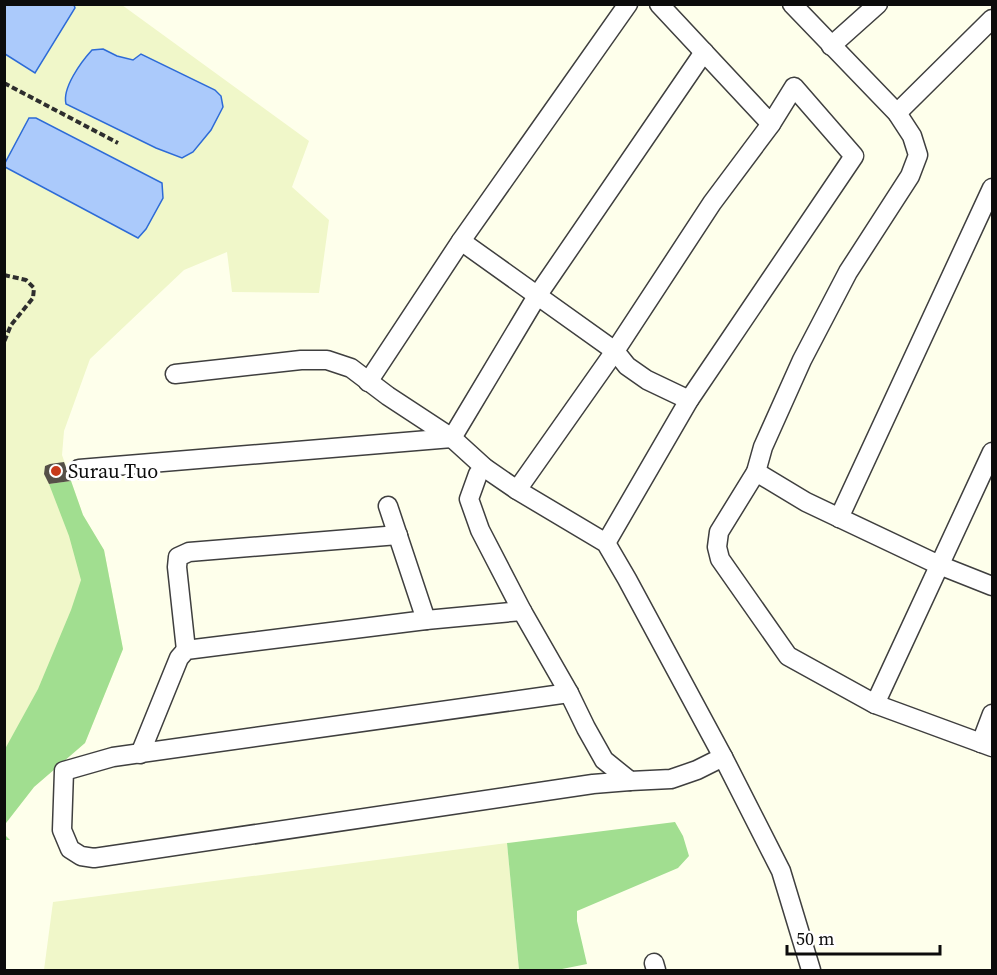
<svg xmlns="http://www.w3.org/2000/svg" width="997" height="975" font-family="'Source Serif 4',serif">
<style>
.farmland{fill:#f0f7c9}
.forest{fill:#a1de90}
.water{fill:#abcafb;stroke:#2d6bd7;stroke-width:1.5}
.building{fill:#555048}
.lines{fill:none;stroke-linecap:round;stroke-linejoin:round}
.minor-casing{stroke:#3f3f3f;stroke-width:21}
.path{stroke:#2e2e2e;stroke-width:4;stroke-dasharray:6 3;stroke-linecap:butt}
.minor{stroke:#fff;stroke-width:18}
.poi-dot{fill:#c63a1a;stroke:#fff;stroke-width:2}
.labels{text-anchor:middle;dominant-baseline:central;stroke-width:6;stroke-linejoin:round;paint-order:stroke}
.poi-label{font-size:20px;fill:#0c0c0c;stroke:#fff;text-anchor:start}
</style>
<rect width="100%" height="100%" fill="#feffeb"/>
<g class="farmland">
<path d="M5 5H122L309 141 292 187 329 220 319 293 232 292 227 252 184 270 90 359 64 431 62 455 83 515 104 550 123 649 85 743 34 787 6 823 5 835 10 840H5Z"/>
<path d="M507 843 519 970H44L53 902Z"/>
</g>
<g class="forest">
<path d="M71 481 83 515 104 550 123 649 85 743 34 787 6 823 5 835 10 840H5V749L38 689 71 610 81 580 69 536 49 484Z"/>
<path d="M675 822 683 836 689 856 678 868 577 911V921L587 964 557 970H519L507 843Z"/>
</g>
<g class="water">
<path d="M4 5H74L75 8 35 73 5 54Z"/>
<path d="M103 49 117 56 133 60 141 54 215 90 221 96 223 107 211 130 193 152 182 158 156 148 66 104C62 88 81 62 92 50Z"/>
<path d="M29 118H36L162 183 163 198 146 229 138 238 5 167V163Z"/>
</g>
<path class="building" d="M64 462 71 481 49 484 44 474 45 466 50 464Z"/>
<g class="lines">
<g class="minor-casing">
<g id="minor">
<path d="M792 4 897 113 912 136 918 155 910 176 848 272 802 360 763 447 756 472 719 532 717 547 720 559 788 656 875 704 992 747"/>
<path d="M831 46 878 4"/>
<path d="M897 113 992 19"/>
<path d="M461 241 615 351 627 366 647 380 689 400"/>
<path d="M175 374 301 360H327L351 368 388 396 452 438 485 468 517 490 606 543 627 579 723 757 781 871 811 970"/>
<path d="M368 382 461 241 628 4"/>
<path d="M485 468 478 474 469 499 480 530 522 611 569 693 586 728 604 760 630 781 671 779 697 770 723 757"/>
<path d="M79 469 452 438 537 296 704 52"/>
<path d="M756 472 806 502 939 565 992 586"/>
<path d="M517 490 615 351 712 203 771 124"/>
<path d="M388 506 426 620"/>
<path d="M839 518 992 188"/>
<path d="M606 543 689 400 854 156 794 87 771 124 659 4"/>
<path d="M186 650 177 567 178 557 189 552 398 535"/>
<path d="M569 693 113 757 64 771 62 830 70 849 81 856 94 858 593 784 630 781"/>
<path d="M875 704 992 452"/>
<path d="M981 743 992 714"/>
<path d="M140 754 179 658 186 650 426 620 522 611"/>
<path d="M654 963 656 970"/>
</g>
</g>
<g class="path">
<path d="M4 83 118 143"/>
<path d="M4 275 26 280 34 288 33 298 11 325 4 342"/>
</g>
<use href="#minor" class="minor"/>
</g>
<circle class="poi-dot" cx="56" cy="471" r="6"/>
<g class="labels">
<g class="poi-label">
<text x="68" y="471">Surau Tuo</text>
</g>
</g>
<rect width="997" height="975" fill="none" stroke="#0c0c0c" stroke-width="12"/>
<path d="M787 945v9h153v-9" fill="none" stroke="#0c0c0c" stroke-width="3"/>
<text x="796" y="945" font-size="18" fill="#0c0c0c" stroke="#ffffff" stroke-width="4.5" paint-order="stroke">50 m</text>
</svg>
